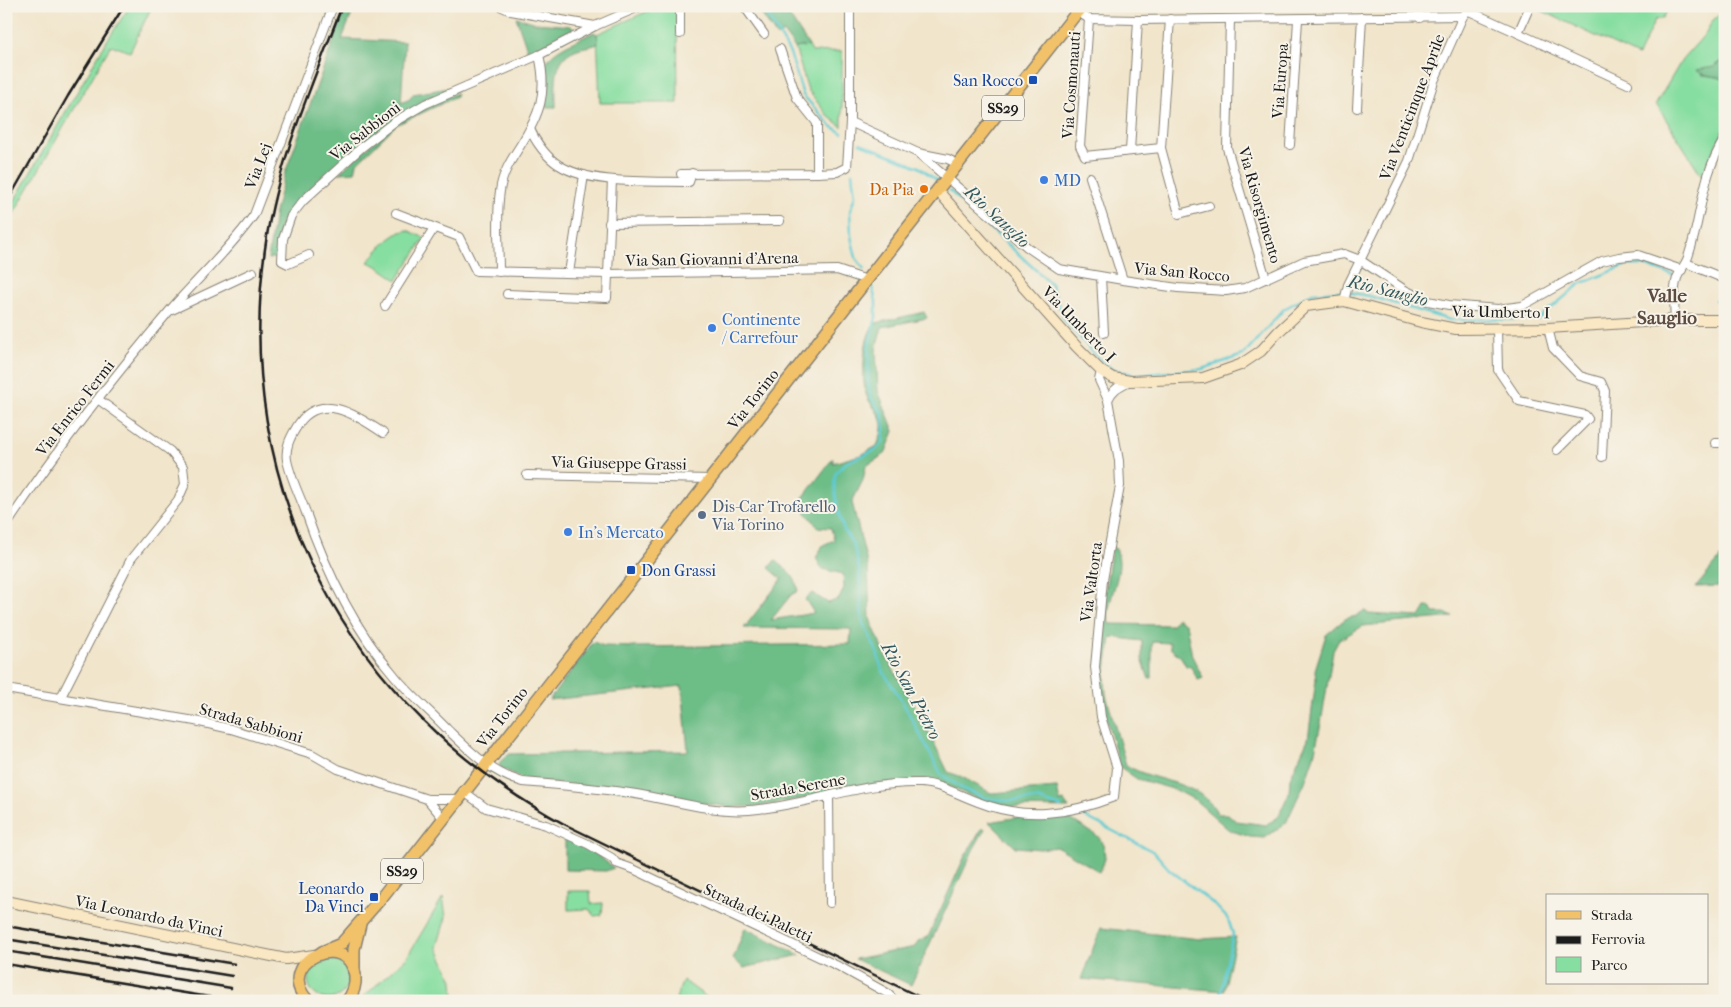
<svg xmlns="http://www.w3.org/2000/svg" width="1731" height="1007" font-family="'IM FELL French Canon',serif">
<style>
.green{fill:#87dea1;stroke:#527d5e}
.forest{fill:#6dbd87;stroke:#446c52}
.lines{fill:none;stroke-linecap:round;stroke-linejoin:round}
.stream{stroke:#5dcad3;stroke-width:2.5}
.street-casing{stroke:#868074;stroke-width:10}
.secondary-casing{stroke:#868074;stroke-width:12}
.primary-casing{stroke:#868074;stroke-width:14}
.street{stroke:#fff;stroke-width:8}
.secondary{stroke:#fae7c3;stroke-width:10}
.primary{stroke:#f2c26a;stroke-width:11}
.rail{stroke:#1c1c1c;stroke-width:2.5}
.transit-dot{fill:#1a4fb4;stroke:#f7f3e8;stroke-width:2}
.shop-dot{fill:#3f7fe0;stroke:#f7f3e8;stroke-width:2}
.food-dot{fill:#e8710a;stroke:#f7f3e8;stroke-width:2}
.service-dot{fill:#5c6f8a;stroke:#f7f3e8;stroke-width:2}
.labels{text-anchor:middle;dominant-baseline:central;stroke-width:4;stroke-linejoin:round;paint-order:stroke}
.shield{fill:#f7f3e8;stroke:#5e5c59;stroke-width:1}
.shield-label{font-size:15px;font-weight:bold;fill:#1c1c1c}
.transit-label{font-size:16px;fill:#164399;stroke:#f7f3e8;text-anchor:end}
.street-label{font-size:16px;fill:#1c1c1c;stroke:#f7f3e8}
.shop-label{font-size:16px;fill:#366cbe;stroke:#f7f3e8;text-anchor:start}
.food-label{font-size:16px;fill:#c56008;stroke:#f7f3e8;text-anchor:end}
.service-label{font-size:16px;fill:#4e5e75;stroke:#f7f3e8;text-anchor:start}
.water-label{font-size:18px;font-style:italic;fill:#33595c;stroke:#f7f3e8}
.quarter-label{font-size:19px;font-weight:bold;fill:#5c4b40;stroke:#f7f3e8}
</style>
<rect width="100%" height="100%" fill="#f7f3e8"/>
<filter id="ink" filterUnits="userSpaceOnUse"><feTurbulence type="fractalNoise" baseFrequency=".02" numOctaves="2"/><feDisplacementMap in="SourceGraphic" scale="10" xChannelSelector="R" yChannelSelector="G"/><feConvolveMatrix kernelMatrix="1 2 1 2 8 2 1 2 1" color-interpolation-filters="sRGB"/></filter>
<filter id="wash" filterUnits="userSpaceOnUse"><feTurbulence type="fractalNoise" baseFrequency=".0096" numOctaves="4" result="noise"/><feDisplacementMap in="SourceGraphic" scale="20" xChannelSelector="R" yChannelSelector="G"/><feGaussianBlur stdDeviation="1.12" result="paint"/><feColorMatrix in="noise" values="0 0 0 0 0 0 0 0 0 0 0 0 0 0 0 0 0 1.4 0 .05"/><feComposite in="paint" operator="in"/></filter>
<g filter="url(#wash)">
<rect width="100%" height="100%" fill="#f1e5cb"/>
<g class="green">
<path d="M130 6H152L130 52 111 45 6 227V215L106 42Z"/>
<path d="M659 6H677L678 103H600L597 34Z"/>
<path d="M1537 6H1670L1663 18 1655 20 1638 56 1536 8Z"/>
<path d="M1725 10V59L1702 75 1719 77 1725 80V127L1702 176 1656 104 1682 60 1706 33 1712 21Z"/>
<path d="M809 46 812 52 842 51V127L828 116 808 90 795 48Z"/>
<path d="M407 230 425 238 397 280 377 266 368 262C379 249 390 234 407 230Z"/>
<path d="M568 891H590L591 904 603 903 602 915 594 916 589 909 568 910Z"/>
<path d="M443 897 446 917 437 947 453 980 454 995 449 1001H359L407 957Z"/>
<circle cx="328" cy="979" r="20"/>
<path d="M683 980 712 1001H680L676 998Z"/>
</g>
<g class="forest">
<path d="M346 6H355L342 39 405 42 401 103 410 99 413 94 449 88 484 75 361 143 302 197 289 213 280 229 276 257 268 259 275 212 285 173Z"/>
<path d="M756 6H790V17L809 46 795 48 783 32 777 37Z"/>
<path d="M516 17 537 23 571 26 575 30 573 35 529 55Z"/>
<path d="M594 32 597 34 598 44C590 47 581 47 575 50 552 59 556 87 556 107H545C547 98 549 89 548 79 548 76 545 72 545 68 545 51 581 39 594 32Z"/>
<path d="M1725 59V80C1715 75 1705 77 1696 70L1714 67Z"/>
<path d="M457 93 456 97 396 125 357 163 355 172 339 173 395 123 426 106Z"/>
<path d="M924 312 927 318 882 327 876 349 878 391 894 431 885 454 866 466 863 480 852 502 868 567 870 619 887 659 920 714 948 772 962 777 991 793 1057 788 1060 802 1064 801 1069 808 1011 807 985 802 938 782 827 794 761 806 729 807 638 792 524 780 500 767 499 763 508 754 688 751 682 686 549 700 593 642 604 646 633 647 850 644 851 629 744 628 782 579 769 568 775 560C787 570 796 575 798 591L791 595 771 620 814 613 805 599 812 593 828 603 839 599 844 588 843 574 822 569 816 558 823 545 834 540 831 528 817 527C812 517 804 513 799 503L833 458V463L861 455 877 446C880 438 884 429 881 420 878 410 867 402 865 390 862 374 863 333 876 323Z"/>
<path d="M1725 542V586L1696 587 1723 555 1722 543Z"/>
<path d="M1112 547 1116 549C1127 572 1104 601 1109 624L1172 625 1177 618 1186 624 1192 656 1203 678 1198 680 1191 667 1186 666 1181 657 1170 648V643L1152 642V678L1149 679 1142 659V641L1111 637 1105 677 1106 695 1126 765C1157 784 1199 779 1218 814H1228L1236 821 1266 825 1278 817 1289 793 1290 778 1308 739 1316 680 1315 670 1326 635 1345 619 1356 616 1365 610 1368 614 1420 617 1426 607H1431L1434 613H1445L1453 617 1363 626 1339 640 1333 651 1321 723 1314 756 1305 782 1286 823 1265 838 1250 837 1229 830 1195 800 1176 790 1137 779 1120 767 1100 696 1104 598Z"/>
<path d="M1026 816 1067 817 1099 837 1104 847 1105 859 1100 872 1058 847 1040 849 1015 847 989 822Z"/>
<path d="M983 827 985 829 973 850 911 985 855 959 915 947 918 941 928 937 965 856Z"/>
<path d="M565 837 595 853 614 868 606 871 565 870Z"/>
<path d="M745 928 800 955 744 968 733 959Z"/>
<path d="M1101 928 1200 939 1236 937 1224 991 1081 979Z"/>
</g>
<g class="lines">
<g class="stream">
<path d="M762 6 790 53 803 95 830 125 842 133"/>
<path d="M860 143 919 167 939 182"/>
<path d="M852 173 855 196 850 211 851 236 856 258 864 269"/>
<path d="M950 191 1051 284 1064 319 1094 354 1112 369 1136 375 1202 369 1243 355 1284 309 1312 293 1343 291 1369 296 1450 320 1538 319 1580 284 1627 265H1644L1672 275"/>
<path d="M872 287 876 301V317L869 345 868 379 871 398 882 413 884 427 883 442 876 450 847 462 836 472 834 484 838 511 844 530 854 546 859 568 862 620 877 652 882 670 901 699 941 774 963 789 985 798 1011 801 1037 799 1061 807"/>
<path d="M1715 300 1725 301"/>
<path d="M1076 812 1154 852 1169 869 1215 905 1228 919 1233 934 1219 1001"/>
</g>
</g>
</g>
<g filter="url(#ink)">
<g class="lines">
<g class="street-casing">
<g id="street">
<path d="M500 6 511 11 595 26"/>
<path d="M680 6V34"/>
<path d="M744 6 764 34"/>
<path d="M1417 6 1420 18"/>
<path d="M1469 11 1518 33 1530 6"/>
<path d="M1078 12 1089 19 1138 20 1463 16"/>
<path d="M1089 19 1080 146 1085 156 1161 148 1179 214 1209 206"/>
<path d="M1230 19 1227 148 1266 279"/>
<path d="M1518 33 1628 84"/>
<path d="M780 49 797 98 817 123V173"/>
<path d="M1357 108 1362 17"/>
<path d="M850 122 918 153 948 159 959 165"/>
<path d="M530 129C535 141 547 158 559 165 590 185 652 181 689 182L692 173"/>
<path d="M1290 145 1298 20"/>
<path d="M1161 148 1170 19"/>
<path d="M1130 151 1138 20"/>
<path d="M918 153 1027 247 1059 269 1123 280 1178 288 1226 291 1245 288 1304 261 1344 254 1360 260 1405 290 1428 301 1449 305 1498 309 1522 306 1602 261 1619 257 1638 255 1682 270"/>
<path d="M681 174 817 173 837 172 847 167 850 122V6"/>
<path d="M1090 177 1123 280"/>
<path d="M396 213 459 237 476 271 607 274 837 270 867 280"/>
<path d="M609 223 780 221"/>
<path d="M309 255 288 264 282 261 283 239 291 216 303 201 362 147 394 122 425 104 539 55 595 26 641 6"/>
<path d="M1686 263 1725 279"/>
<path d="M499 272C499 246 496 217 500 191 502 174 511 160 520 146 540 114 548 93 539 55"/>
<path d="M569 273 584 175"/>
<path d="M1101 277 1104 333"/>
<path d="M507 294 607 298 612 180"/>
<path d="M1344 301 1348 285 1409 161 1434 81 1463 16 1471 6"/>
<path d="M385 306 434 228"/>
<path d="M172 310 253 272"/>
<path d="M1675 320C1674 307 1673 291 1677 278 1680 270 1687 263 1689 254 1703 212 1700 178 1725 138"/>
<path d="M1548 328 1553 348 1580 376 1601 382 1605 391 1602 457"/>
<path d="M1497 329 1498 370 1519 401 1585 415 1588 419 1557 450"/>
<path d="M1101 371 1099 380 1108 400"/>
<path d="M383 433C357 415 318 389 296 428 290 438 285 448 287 460 290 476 299 494 305 510 325 568 353 628 394 675 410 695 430 711 447 729 470 751 492 774 523 782 561 785 599 788 636 794 672 800 712 813 749 810 806 806 863 781 921 783 940 784 959 795 978 802 1024 820 1068 815 1114 797L1117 768 1101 717 1095 667 1103 580 1120 486 1119 461 1108 400C1112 389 1120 386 1130 381"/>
<path d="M1715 443H1725"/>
<path d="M527 475 710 479"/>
<path d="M6 526C56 451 112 378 171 309 199 277 230 249 254 215L333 6"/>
<path d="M6 689 195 721 231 729 312 754 338 769 427 799H457"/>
<path d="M61 697 131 559 178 500 185 484 183 467 170 451 99 400"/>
<path d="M463 791 486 808 546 825 588 844 612 858 616 863 633 869 840 967 887 993 895 1001"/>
<path d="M829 796 830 903"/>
<path d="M427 799 443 818"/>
</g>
</g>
<g class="secondary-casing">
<g id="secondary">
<path d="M938 191 1076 346 1101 371 1113 378 1130 381 1203 378 1240 365 1261 351 1278 332 1306 306 1344 301 1421 322 1456 329 1548 328 1675 320H1725"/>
<path d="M6 901 286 959 314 955"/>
</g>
</g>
<g class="primary-casing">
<g id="primary">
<path d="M322 952 341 944 382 897 1082 6"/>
<path d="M354 971V949L360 924"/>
<path d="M308 1001C271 961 349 929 355 975 356 985 353 994 347 1001"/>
</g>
</g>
<use href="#street" class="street"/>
<use href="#secondary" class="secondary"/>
<use href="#primary" class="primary"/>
<g class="rail">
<path d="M342 6C313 83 278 161 266 242 229 488 349 709 566 825L928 1001"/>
<path d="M6 204 68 96 124 6"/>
<path d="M6 926 235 964"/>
<path d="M6 939 232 976"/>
<path d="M6 951 231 988"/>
<path d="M6 964 228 1000"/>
</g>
</g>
</g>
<g class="transit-dot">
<rect x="1028" y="75" width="10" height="10" rx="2.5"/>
<rect x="626" y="565" width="10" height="10" rx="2.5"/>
<rect x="369" y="892" width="10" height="10" rx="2.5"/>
</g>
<g class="shop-dot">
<circle cx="1044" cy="180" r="5"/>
<circle cx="712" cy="328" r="5"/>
<circle cx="568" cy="532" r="5"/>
</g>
<circle class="food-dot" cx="924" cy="189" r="5"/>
<circle class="service-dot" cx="702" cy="515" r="5"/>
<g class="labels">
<g class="shield">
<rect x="982" y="95.5" width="42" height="25" rx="4"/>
<rect x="381" y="858.5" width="42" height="25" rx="4"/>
</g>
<g class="shield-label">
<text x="1003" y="108">SS29</text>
<text x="402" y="871">SS29</text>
</g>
<g class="transit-label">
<text x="1023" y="80">San Rocco</text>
<text x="641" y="570" text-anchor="start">Don Grassi</text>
<text x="364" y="888">Leonardo<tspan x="364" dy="18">Da Vinci</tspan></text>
</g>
<g class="street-label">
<text transform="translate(1280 81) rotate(-86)">Via Europa</text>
<text transform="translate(1071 85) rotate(-86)">Via Cosmonauti</text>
<text transform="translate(1412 107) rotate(-69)">Via Venticinque Aprile</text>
<text transform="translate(365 131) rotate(-38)">Via Sabbioni</text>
<text transform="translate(258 166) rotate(-69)">Via Lej</text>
<text transform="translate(1260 205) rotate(74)">Via Risorgimento</text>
<text transform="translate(712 259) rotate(-1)">Via San Giovanni d'Arena</text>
<text transform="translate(1182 272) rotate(5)">Via San Rocco</text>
<text transform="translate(1501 312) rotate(1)">Via Umberto I</text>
<text transform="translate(1079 324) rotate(46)">Via Umberto I</text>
<text transform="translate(753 399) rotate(-52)">Via Torino</text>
<text transform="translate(75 408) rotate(-52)">Via Enrico Fermi</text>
<text transform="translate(619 463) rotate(1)">Via Giuseppe Grassi</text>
<text transform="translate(1091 582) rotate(-82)">Via Valtorta</text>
<text transform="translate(502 717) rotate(-52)">Via Torino</text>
<text transform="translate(251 723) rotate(16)">Strada Sabbioni</text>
<text transform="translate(798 787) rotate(-10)">Strada Serene</text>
<text transform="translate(758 913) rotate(25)">Strada dei Paletti</text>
<text transform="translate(149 916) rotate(12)">Via Leonardo da Vinci</text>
</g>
<g class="shop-label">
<text x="1054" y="180">MD</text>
<text x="722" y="319">Continente<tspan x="722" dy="18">/ Carrefour</tspan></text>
<text x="578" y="532">In's Mercato</text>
</g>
<g class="food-label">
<text x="914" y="189">Da Pia</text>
</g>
<g class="service-label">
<text x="712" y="506">Dis-Car Trofarello<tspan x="712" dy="18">Via Torino</tspan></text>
</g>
<g class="water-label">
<text transform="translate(997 217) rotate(43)">Rio Sauglio</text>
<text transform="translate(1388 291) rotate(14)">Rio Sauglio</text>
<text transform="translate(911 691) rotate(62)">Rio San Pietro</text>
</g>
<g class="quarter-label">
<text x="1667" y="296">Valle<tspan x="1667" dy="22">Sauglio</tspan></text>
</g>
</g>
<rect width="1731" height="1007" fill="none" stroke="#f7f3e8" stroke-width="25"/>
<rect x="1546" y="894" width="162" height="90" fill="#f7f3e8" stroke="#9f9d96"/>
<rect x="1556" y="911" width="25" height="8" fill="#f2c26a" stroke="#9f9d96"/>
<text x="1591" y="920" font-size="15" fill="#1c1c1c">Strada</text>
<rect x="1556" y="936" width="25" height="8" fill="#1c1c1c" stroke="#9f9d96"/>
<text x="1591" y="944" font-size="15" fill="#1c1c1c">Ferrovia</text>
<rect x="1556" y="957" width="25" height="15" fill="#87dea1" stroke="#9f9d96"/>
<text x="1591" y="970" font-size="15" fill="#1c1c1c">Parco</text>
</svg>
